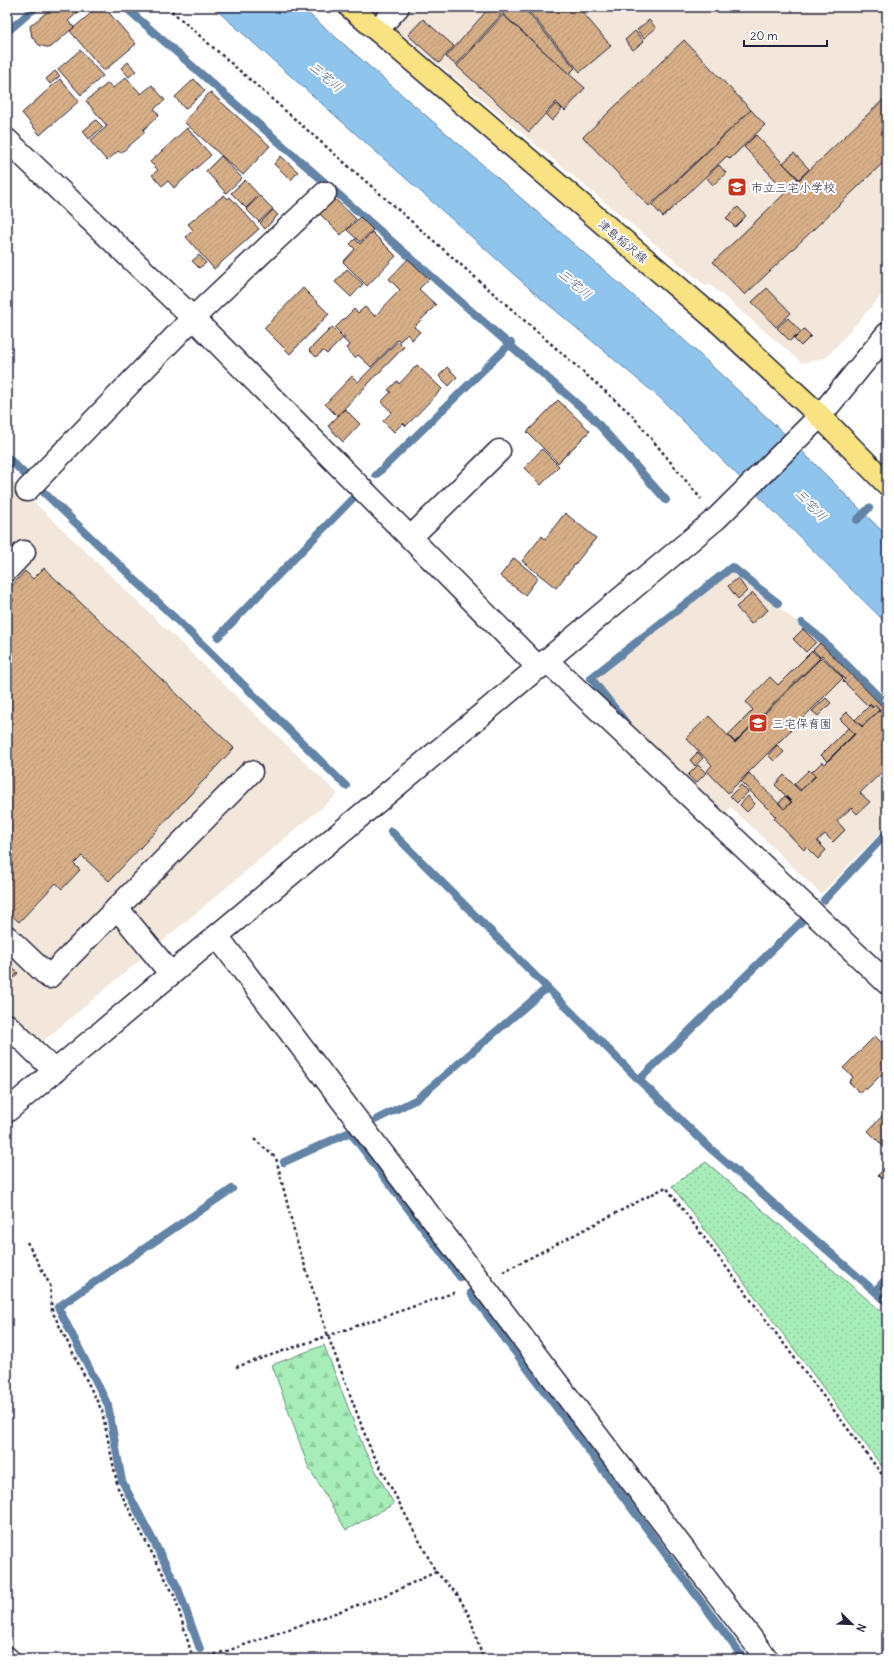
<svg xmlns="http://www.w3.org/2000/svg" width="894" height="1666" font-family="Delius,'Klee One',sans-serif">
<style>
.built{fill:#f3e7db}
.grass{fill:url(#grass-dots);stroke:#64887a}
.forest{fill:url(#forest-firs);stroke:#64887a}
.water{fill:#8fc5ed;stroke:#6384a6}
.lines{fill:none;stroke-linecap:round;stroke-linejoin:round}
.stream{stroke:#6384a6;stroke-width:8}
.building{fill:url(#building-hatch);stroke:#22223b}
.minor-casing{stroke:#22223b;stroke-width:25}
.major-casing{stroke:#22223b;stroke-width:25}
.path{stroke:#22223b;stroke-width:2.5;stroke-dasharray:3 3;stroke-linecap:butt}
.minor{stroke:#fff;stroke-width:22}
.major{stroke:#f8e281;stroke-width:22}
.labels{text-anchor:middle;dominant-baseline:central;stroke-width:4;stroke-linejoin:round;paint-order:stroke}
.poi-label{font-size:12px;fill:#22223b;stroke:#fff;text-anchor:start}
.street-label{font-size:12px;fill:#22223b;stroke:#fff}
.water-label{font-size:13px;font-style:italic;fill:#485b79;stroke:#fff}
</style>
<defs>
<pattern id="grass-dots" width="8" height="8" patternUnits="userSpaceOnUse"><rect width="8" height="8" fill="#a7edb9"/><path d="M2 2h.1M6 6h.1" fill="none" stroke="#8fcba0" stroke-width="1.8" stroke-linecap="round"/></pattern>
<pattern id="forest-firs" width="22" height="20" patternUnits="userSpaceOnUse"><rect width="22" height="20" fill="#a7edb9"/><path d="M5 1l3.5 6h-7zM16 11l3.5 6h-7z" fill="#8fcba0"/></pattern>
<pattern id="building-hatch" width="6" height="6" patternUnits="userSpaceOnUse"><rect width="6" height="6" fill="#d7af88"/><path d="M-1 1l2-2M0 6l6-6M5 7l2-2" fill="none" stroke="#b89676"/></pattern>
</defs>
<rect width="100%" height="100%" fill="#fff"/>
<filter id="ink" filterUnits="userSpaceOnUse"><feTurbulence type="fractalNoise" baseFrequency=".025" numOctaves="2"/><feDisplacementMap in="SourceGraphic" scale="8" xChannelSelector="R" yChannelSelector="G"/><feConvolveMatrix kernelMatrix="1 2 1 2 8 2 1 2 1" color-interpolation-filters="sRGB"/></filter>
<g filter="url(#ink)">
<g class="built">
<path d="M370 7H887V289L826 358 802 363 709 284 707 287Z"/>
<path d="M7 476 338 794 41 1043 7 1010Z"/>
<path d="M732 570 816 637 887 710V826L821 894 731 807 723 815 640 736 595 680Z"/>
</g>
<path class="grass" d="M706 1162 887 1316V1473L672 1186Z"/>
<path class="forest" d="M324 1345 365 1451 394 1504 346 1530 308 1466 272 1365Z"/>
<path class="water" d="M213 7H301L681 337 789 438 887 536V624L660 398 537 295Z"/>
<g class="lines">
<g class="stream">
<path d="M125 7 592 417 666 500"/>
<path d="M7 32 36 7"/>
<path d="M7 160 8 159"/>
<path d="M7 457 207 649 346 786"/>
<path d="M376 475 511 343"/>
<path d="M857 520 869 508"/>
<path d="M802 623 817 635 887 705"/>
<path d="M218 637 354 497"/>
<path d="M627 724 591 678 732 567 778 603"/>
<path d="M391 831 639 1080 711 1149 887 1302"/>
<path d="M824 900 887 833"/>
<path d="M639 1080 801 922"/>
<path d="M377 1119 417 1099 547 988"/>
<path d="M284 1162 350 1132 460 1277"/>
<path d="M875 1291 887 1278"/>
<path d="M471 1293 744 1659"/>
<path d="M200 1649 178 1588 122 1481 108 1405 58 1307 232 1189"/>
</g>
</g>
<g class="building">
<path d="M53 7H84L68 21 74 27 50 48 39 45 32 37 30 26Z"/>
<path d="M98 7H104L136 44 104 71 70 31Z"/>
<path d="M490 7 501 15 456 65 446 57Z"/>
<path d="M495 7H523L575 68 569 74Z"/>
<path d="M525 7H578L611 46 580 72Z"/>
<path d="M503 15 585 88 565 111 556 102 529 132 457 66Z"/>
<path d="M423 19 454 46 439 63 408 35Z"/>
<path d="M649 20 656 28 644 38 637 30Z"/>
<path d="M635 31 644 41 633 50 625 40Z"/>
<path d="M684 40 751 110 649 206 583 137Z"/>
<path d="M80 50 103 76 81 95 58 69Z"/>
<path d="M128 62 136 71 129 77 121 68Z"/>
<path d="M55 71 60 76 50 84 46 79Z"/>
<path d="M126 77 141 94 152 85 165 100 154 109 159 115 143 130 145 132 121 153 118 151 107 161 90 141 107 126 86 101 108 83 113 88Z"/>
<path d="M60 79 79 101 40 135 22 113Z"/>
<path d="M194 79 205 91 185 109 175 97Z"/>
<path d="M210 92 270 146 243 175 184 122Z"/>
<path d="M887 96V159L745 295 713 262Z"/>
<path d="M556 104 562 109 552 121 546 115Z"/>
<path d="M751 110 765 125 730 159 727 156 663 217 652 205Z"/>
<path d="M96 120 103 127 89 139 83 131Z"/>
<path d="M187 128 211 155 174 188 168 181 162 186 152 175 158 170 150 162Z"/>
<path d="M756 135 798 179 786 191 744 147Z"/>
<path d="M794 153 809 169 799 179 783 163Z"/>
<path d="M221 156 242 178 226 193 206 171Z"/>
<path d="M281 156 298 172 291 180 274 164Z"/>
<path d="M719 165 726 173 713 185 706 177Z"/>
<path d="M245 180 259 195 246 208 231 193Z"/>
<path d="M224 195 228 199 230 197 259 229 214 269 186 237 193 230 188 224Z"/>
<path d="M260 196 273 209 259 222 246 209Z"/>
<path d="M334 198 356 219 341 235 319 213Z"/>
<path d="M738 207 746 216 735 227 726 218Z"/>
<path d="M273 210 278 215 265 229 260 223Z"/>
<path d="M360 217 373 230 360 242 347 230Z"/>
<path d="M372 232 396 256 367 286 343 262 355 249 350 244 355 239 360 244Z"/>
<path d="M199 255 206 263 199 268 192 261Z"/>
<path d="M408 259 429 279 419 289 436 305 414 327 420 332 412 340 407 334 400 341 398 339 371 367 358 355 355 358 346 348 349 345 343 339 345 338 335 328 354 309 358 313 365 307 375 316 400 290 389 279Z"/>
<path d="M347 269 363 284 351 297 335 282Z"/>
<path d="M303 288 329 314 290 354 264 328Z"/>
<path d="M767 288 791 313 776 327 752 302Z"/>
<path d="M788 318 800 331 790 341 777 328Z"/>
<path d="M332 327 343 338 327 354 323 351 316 357 309 350Z"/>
<path d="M804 329 811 336 801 346 794 339Z"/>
<path d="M398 341 404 347 337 416 325 404 352 376 358 382Z"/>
<path d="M417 365 442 389 406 426 403 423 394 432 383 421 392 412 381 402 391 392 388 390 397 381 399 384Z"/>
<path d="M447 367 457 377 449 386 439 376Z"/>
<path d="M558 400 590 431 558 463 527 432Z"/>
<path d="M345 409 360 424 343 442 328 426Z"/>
<path d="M542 449 559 466 541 485 524 468Z"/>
<path d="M565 513 596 538 556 588 522 561 542 536 545 539Z"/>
<path d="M514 558 538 578 525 595 500 576Z"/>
<path d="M44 568 234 748 109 881 82 856 74 864 80 870 62 889 56 883 19 922 7 911V607L14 600 7 594V591L25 571 33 579Z"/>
<path d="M738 578 747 591 738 599 728 586Z"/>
<path d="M753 593 768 610 751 624 736 607Z"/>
<path d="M803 629 816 642 806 652 793 639Z"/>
<path d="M820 643 884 708 880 711 875 705 873 707 870 704 868 706 843 681 845 679 822 655 820 657 813 650Z"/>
<path d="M812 651 820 658 735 742 728 735 753 710 746 702 770 677 778 685Z"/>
<path d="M822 657 843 678 728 793 707 771 712 765 686 738 709 716 735 743Z"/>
<path d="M826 698 831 703 818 716 812 711Z"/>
<path d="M870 705 872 708 875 705 879 710 862 726 855 720Z"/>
<path d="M879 711 887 719V767L860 793 870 802 857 814 851 808 837 821 845 830 833 842 825 834 817 841 826 850 818 859 806 847 804 850 774 819 776 817 741 782 749 773 784 809 792 802 775 785 784 775 800 791 816 776 812 772 822 762 825 764 855 734 840 719 847 712 862 727Z"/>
<path d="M848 728 854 734 827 761 821 755Z"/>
<path d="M777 745 784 752 774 761 768 755Z"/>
<path d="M698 752 703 758 695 766 690 760Z"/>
<path d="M698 765 706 773 696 783 688 775Z"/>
<path d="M809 770 815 776 801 790 794 784Z"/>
<path d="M741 785 748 792 737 803 730 796Z"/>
<path d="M748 796 755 804 747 812 740 805Z"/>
<path d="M785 796 791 802 784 809 779 803Z"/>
<path d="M7 963 18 973 12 980 7 975Z"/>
<path d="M875 1036 887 1048V1069L866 1090 865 1088 860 1093 849 1082 853 1077 843 1068Z"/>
<path d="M887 1111V1150L868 1131Z"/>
<path d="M886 1167 887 1177 883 1180 878 1175Z"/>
</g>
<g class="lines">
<g class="minor-casing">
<g id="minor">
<path d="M377 30 398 7"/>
<path d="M7 140 193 318 539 668"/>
<path d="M27 490 193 318 325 193"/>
<path d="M411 537 499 451"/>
<path d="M7 570 24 552"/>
<path d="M547 661 887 983"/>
<path d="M117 908 171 974"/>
<path d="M217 936 767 1659"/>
<path d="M7 937 49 977 251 772"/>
<path d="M7 1025 55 1071"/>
<path d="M7 1111 717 518 820 416 887 334"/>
<path d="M7 1658 8 1659"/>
</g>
</g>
<g class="major-casing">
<path id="major" d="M350 7 721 324 820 416 887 484"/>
</g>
<g class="path">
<path d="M167 7 631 414 701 499"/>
<path d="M254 1139 276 1158 296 1239 328 1336 370 1448 436 1572 457 1594 470 1617 483 1659"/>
<path d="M27 1242 50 1285 52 1311 102 1411 118 1488 175 1597 193 1659"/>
<path d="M503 1272 666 1187 887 1481"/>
<path d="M236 1367 456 1292"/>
<path d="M197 1659 227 1651 386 1595 436 1572"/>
</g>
<use href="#minor" class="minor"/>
<use href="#major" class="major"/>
</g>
</g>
<defs>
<g id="school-square" transform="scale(1)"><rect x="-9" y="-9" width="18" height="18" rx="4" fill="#c8321e" stroke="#fff"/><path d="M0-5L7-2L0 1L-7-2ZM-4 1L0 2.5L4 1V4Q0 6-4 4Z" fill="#fff"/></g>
</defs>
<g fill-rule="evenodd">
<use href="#school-square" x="737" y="187"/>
<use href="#school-square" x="758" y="723"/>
</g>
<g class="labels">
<g class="poi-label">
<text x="751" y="187">市立三宅小学校</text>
<text x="772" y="723">三宅保育園</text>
</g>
<g class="street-label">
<text transform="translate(623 241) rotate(40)">津島稲沢線</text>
</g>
<g class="water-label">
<text transform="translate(326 77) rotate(40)">三宅川</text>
<text transform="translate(575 284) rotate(40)">三宅川</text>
<text transform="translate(811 505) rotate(46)">三宅川</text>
</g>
</g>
<rect width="894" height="1666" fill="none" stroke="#fff" stroke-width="24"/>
<rect x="12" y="12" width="870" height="1642" fill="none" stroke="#22223b" stroke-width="1.5" filter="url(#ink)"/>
<g transform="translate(852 1624) rotate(113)" stroke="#ffffff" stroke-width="3" paint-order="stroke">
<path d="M0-3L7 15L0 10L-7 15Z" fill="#22223b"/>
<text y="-6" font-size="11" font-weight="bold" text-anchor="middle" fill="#22223b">N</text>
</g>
<path d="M744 40v6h83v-6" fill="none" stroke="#22223b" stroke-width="2"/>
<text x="750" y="40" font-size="12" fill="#22223b" stroke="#ffffff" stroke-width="3" paint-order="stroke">20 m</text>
</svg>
